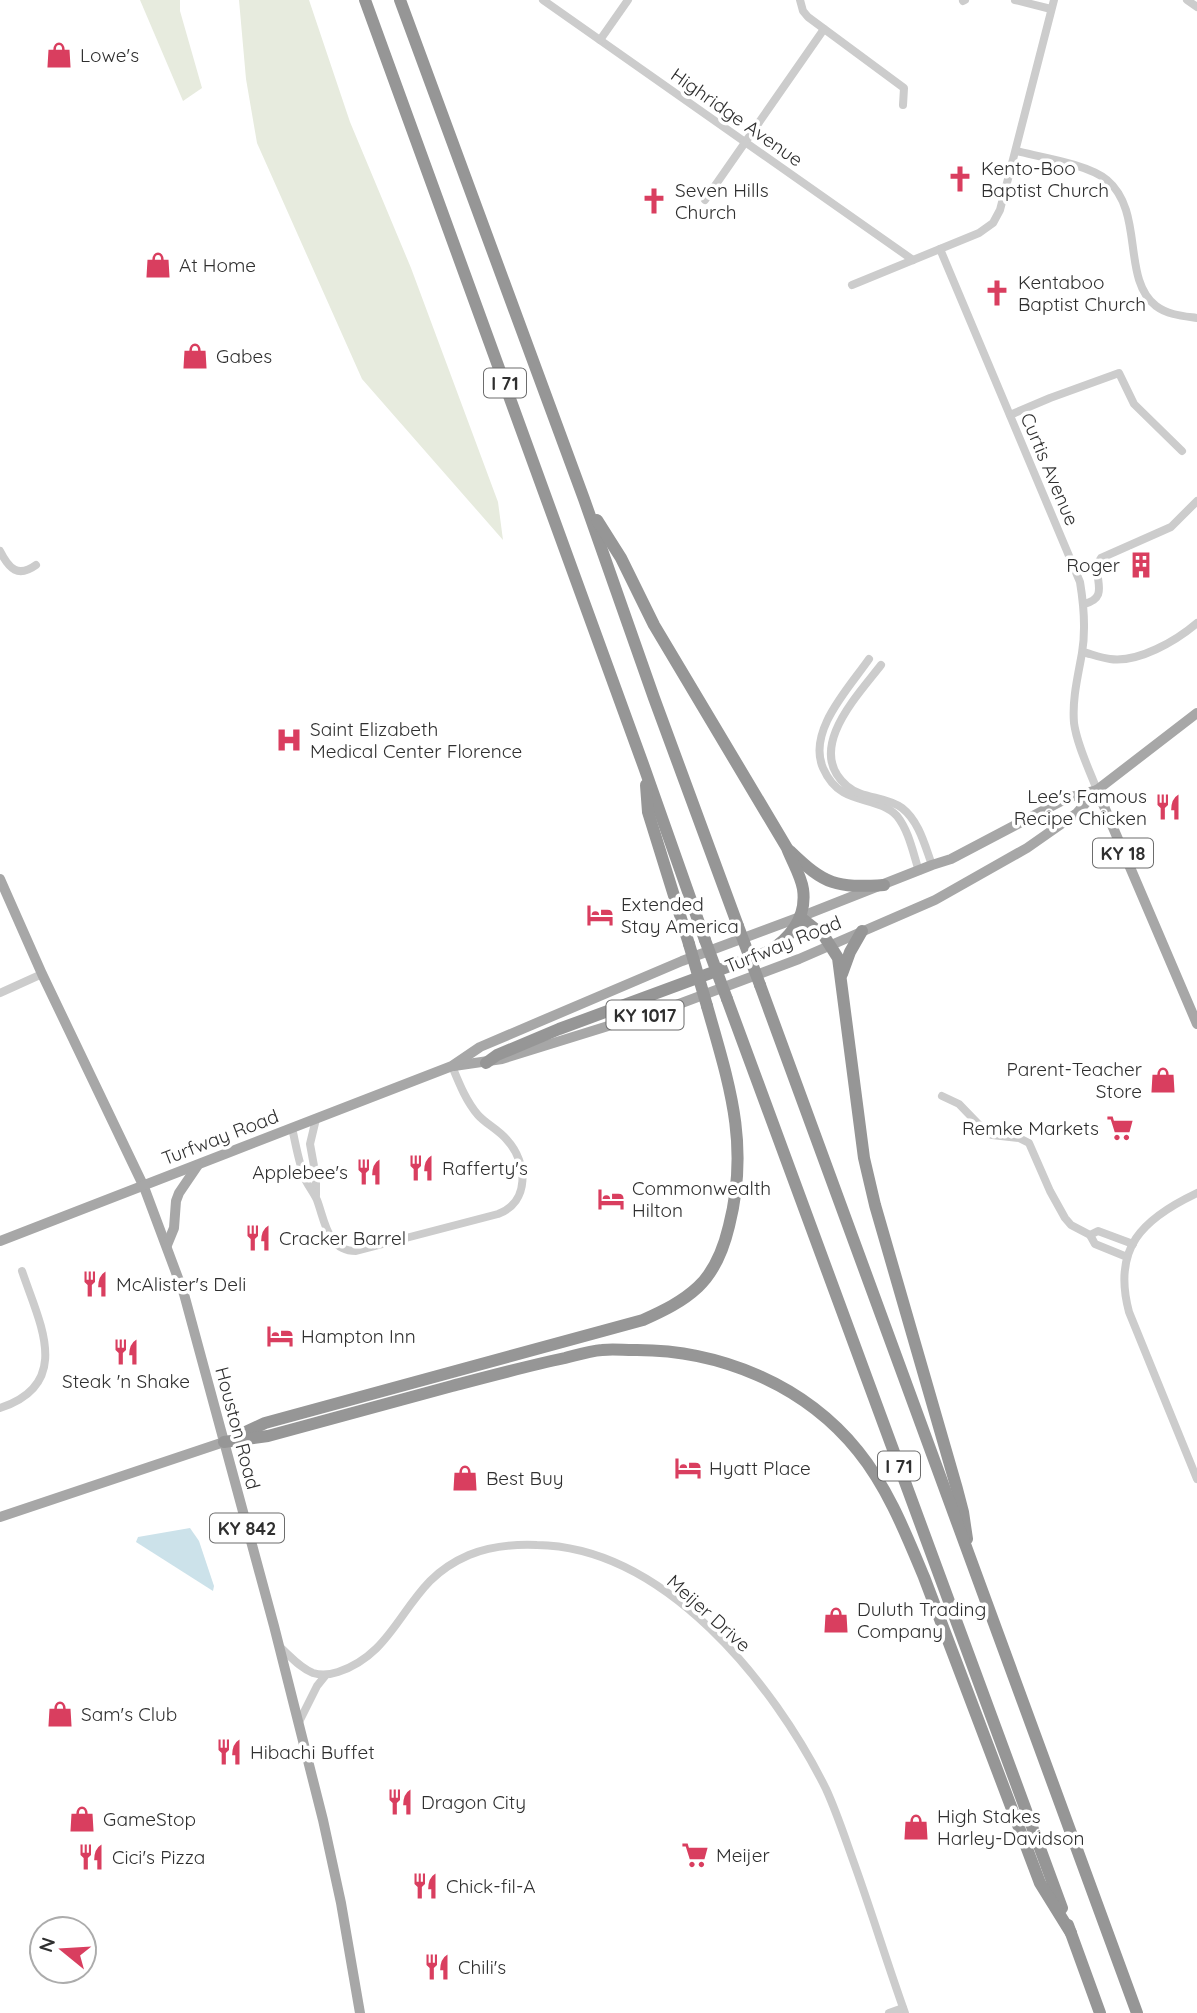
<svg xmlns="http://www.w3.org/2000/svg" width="1197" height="2013" font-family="Quicksand,sans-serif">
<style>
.green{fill:#e7ebde}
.water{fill:#cce2ea}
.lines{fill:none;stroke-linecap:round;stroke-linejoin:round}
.minor{stroke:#ccc;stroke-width:8}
.major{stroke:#a7a7a7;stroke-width:10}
.highway{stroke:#969696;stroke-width:12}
.highway-bridge{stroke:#969696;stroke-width:12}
.labels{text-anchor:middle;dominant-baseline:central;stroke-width:7;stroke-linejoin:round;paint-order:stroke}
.shield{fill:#fff;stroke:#6d6d6d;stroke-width:2}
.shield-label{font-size:18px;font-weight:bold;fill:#2f2f2f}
.poi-label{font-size:19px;fill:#2f2f2f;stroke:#fff;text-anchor:start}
.street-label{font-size:19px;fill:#2f2f2f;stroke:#fff}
</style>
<rect width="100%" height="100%" fill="#fff"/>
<g class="green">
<path d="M140 0H180V11L202 88 183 101Z"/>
<path d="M239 0H309L350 122 411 268 498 502 503 540 362 379 257 143 246 79Z"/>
</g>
<path class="water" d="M190 1528 199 1541 214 1586 213 1591 136 1542 138 1537Z"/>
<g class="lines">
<g class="minor">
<path d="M543 0 913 260"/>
<path d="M800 0 803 11 808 17 904 88 903 105"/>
<path d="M1015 0 1051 9"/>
<path d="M1187 0 1197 7"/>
<path d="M963 1 965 0"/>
<path d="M600 40 628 0"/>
<path d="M1016 151C1040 157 1088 164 1107 180 1145 212 1121 279 1156 306 1168 315 1183 316 1197 318"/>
<path d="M705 200 824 29"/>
<path d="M940 249 1080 582C1084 606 1086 629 1082 653 1078 676 1072 699 1074 723 1077 745 1089 769 1097 790"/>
<path d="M852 285 979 233 993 223 1000 210 1054 0"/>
<path d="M1010 415 1050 398 1119 373 1134 404 1182 451"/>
<path d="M0 551C9 569 18 578 36 565"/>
<path d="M1084 604C1113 597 1089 575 1101 558L1171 527 1197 501"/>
<path d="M1083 652C1091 654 1101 658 1110 659 1138 663 1176 641 1197 623"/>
<path d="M869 659C849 688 807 731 823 768 827 777 834 787 843 792 860 802 883 801 897 816 909 831 913 853 919 871"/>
<path d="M881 665C858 695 804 750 847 786 862 799 886 796 902 808 919 821 925 846 932 865"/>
<path d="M0 993 42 974"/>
<path d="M942 1096 959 1104 987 1133 992 1135 1019 1138 1029 1143 1050 1191 1065 1218 1071 1225 1090 1235 1095 1244 1127 1257"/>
<path d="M316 1119 310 1144 316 1177V1195"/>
<path d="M292 1128C296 1145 299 1165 306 1181 309 1187 314 1193 317 1200 325 1221 327 1251 356 1251L498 1214C530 1202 528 1163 507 1140 499 1130 486 1124 478 1115 466 1101 459 1083 452 1066"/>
<path d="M1197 1193C1142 1219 1112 1248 1129 1312L1197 1479"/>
<path d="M1090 1235 1098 1231 1133 1244"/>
<path d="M0 1408C74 1384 39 1322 22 1271"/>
<path d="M280 1647C290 1656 300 1668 313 1673 322 1676 329 1675 338 1672 386 1656 398 1614 430 1581 441 1570 455 1561 469 1555 491 1546 513 1544 537 1545 665 1547 774 1684 826 1789 837 1813 845 1838 854 1863 872 1913 887 1963 905 2013"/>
<path d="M299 1722 317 1686 325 1676"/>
<path d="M889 2013 903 2008"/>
</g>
<g class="major">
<path d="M1097 790 1197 1024"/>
<path d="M0 879 42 974 144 1187 184 1294 274 1626 323 1820 341 1903 360 2013"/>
<path d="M454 1066 502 1059 679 1004 799 959 935 900 1027 848 1077 813 1097 790 1197 713"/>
<path d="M0 1241C151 1183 301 1124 452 1066L480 1047 682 961 800 917 932 865 951 859 1067 798 1097 790"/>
<path d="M167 1245 174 1228 176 1201 179 1193 198 1165"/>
<path d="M0 1517 224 1442"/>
</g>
<g class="highway">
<path d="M365 0 644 767 705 940"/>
<path d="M400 0 584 499 654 698 738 926"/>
<path d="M646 785 648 812 689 944"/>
<path d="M790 851C825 885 836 888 884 885"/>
<path d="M800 917 824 936 838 958 864 1158 875 1205 957 1489 963 1512 967 1539"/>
<path d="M842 974 850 952 862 931"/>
<path d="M760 985 1137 2013"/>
<path d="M727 999 1062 1908"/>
<path d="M486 1063 497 1055 559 1029 768 952C790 938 807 917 803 889 801 876 792 861 787 848L654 625 621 558 597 520"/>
<path d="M237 1436 265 1423 643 1320C663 1311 682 1302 698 1287 714 1272 724 1247 729 1226 750 1144 729 1084 707 1006"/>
<path d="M224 1442 268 1436C329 1419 391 1403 452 1386 490 1376 527 1366 565 1358 577 1355 589 1351 602 1350 612 1349 623 1350 633 1350 718 1349 804 1384 858 1451 888 1488 906 1534 924 1577L1040 1883 1071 1933"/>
<path d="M1068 1925 1100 2013"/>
</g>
<g class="highway-bridge">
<path d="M738 926 760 985"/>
<path d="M705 940 727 999"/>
<path d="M689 944 707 1006"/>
</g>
</g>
<defs>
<g id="shop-bare" transform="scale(2.1)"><path d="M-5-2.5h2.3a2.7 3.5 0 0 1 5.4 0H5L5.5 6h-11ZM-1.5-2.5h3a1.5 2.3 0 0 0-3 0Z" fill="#d93e5f" stroke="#fff" stroke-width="2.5" paint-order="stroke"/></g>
<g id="church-bare" transform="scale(2.1)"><path d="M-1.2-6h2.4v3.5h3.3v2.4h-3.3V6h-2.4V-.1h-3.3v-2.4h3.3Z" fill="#d93e5f" stroke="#fff" stroke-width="2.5" paint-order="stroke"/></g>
<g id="building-bare" transform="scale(2.1)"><path d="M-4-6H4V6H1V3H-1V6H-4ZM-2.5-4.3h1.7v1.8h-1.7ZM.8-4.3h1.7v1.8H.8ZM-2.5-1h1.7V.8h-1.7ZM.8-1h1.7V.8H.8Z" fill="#d93e5f" stroke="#fff" stroke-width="2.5" paint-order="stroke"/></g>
<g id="hospital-bare" transform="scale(2.1)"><path d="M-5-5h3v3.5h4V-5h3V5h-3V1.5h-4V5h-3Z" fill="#d93e5f" stroke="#fff" stroke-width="2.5" paint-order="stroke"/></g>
<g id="restaurant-bare" transform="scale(2.1)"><path d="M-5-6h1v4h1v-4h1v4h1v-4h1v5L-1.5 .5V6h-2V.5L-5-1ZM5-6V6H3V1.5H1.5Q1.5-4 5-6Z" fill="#d93e5f" stroke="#fff" stroke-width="2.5" paint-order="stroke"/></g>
<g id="hotel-bare" transform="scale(2.1)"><path d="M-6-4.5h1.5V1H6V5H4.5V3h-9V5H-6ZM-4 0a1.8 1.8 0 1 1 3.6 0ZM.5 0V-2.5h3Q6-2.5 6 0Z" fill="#d93e5f" stroke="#fff" stroke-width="2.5" paint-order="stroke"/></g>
<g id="supermarket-bare" transform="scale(2.1)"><path d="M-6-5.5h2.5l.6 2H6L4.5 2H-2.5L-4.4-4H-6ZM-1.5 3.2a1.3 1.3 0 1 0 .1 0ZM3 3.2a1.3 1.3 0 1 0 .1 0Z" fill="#d93e5f" stroke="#fff" stroke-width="2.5" paint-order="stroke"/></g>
</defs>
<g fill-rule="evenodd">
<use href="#shop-bare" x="59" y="55"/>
<use href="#church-bare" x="960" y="179"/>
<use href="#church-bare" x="654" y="201"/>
<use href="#shop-bare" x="158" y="265"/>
<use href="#church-bare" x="997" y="293"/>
<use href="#shop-bare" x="195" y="356"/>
<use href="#building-bare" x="1141" y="565"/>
<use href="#hospital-bare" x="289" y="740"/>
<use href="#restaurant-bare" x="1168" y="807"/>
<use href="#hotel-bare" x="600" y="915"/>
<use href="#shop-bare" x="1163" y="1080"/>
<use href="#supermarket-bare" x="1120" y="1128"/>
<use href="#restaurant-bare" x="421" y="1168"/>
<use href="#restaurant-bare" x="369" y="1172"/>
<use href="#hotel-bare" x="611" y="1199"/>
<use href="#restaurant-bare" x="258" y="1238"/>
<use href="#restaurant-bare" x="95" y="1284"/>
<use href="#hotel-bare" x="280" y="1336"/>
<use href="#restaurant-bare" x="126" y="1352"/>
<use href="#hotel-bare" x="688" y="1468"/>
<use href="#shop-bare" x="465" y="1478"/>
<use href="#shop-bare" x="836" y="1620"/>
<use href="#shop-bare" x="60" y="1714"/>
<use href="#restaurant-bare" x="229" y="1752"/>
<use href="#restaurant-bare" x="400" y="1802"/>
<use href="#shop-bare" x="82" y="1819"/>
<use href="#shop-bare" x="916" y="1827"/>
<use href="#supermarket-bare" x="695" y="1855"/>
<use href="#restaurant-bare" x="91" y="1857"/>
<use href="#restaurant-bare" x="425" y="1886"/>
<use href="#restaurant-bare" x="437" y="1967"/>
</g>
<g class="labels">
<g class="shield">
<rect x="484" y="368.5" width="42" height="29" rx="5"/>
<rect x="1093" y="838.5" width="60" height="29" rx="5"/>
<rect x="606.5" y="1000.5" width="77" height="29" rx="5"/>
<rect x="878" y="1451.5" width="42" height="29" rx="5"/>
<rect x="210" y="1513.5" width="74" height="29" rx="5"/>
</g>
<g class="shield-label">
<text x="505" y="383">I 71</text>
<text x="1123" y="853">KY 18</text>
<text x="645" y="1015">KY 1017</text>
<text x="899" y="1466">I 71</text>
<text x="247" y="1528">KY 842</text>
</g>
<g class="poi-label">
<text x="80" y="55">Lowe's</text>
<text x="981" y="168">Kento-Boo<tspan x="981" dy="22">Baptist Church</tspan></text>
<text x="675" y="190">Seven Hills<tspan x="675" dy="22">Church</tspan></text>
<text x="179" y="265">At Home</text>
<text x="1018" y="282">Kentaboo<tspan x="1018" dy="22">Baptist Church</tspan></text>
<text x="216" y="356">Gabes</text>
<text x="1120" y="565" text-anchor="end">Roger</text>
<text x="310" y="729">Saint Elizabeth<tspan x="310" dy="22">Medical Center Florence</tspan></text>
<text x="1147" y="796" text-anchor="end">Lee's Famous<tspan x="1147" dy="22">Recipe Chicken</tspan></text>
<text x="621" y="904">Extended<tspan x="621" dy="22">Stay America</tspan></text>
<text x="1142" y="1069" text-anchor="end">Parent-Teacher<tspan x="1142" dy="22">Store</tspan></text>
<text x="1099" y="1128" text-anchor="end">Remke Markets</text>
<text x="442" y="1168">Rafferty's</text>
<text x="348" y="1172" text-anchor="end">Applebee's</text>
<text x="632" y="1188">Commonwealth<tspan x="632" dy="22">Hilton</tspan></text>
<text x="279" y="1238">Cracker Barrel</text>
<text x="116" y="1284">McAlister's Deli</text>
<text x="301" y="1336">Hampton Inn</text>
<text x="126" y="1381" text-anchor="middle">Steak 'n Shake</text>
<text x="709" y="1468">Hyatt Place</text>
<text x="486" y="1478">Best Buy</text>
<text x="857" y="1609">Duluth Trading<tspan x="857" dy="22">Company</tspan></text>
<text x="81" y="1714">Sam's Club</text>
<text x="250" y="1752">Hibachi Buffet</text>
<text x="421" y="1802">Dragon City</text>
<text x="937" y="1816">High Stakes<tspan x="937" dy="22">Harley-Davidson</tspan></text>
<text x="103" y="1819">GameStop</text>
<text x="716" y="1855">Meijer</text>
<text x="112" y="1857">Cici's Pizza</text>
<text x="446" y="1886">Chick-fil-A</text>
<text x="458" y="1967">Chili's</text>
</g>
<g class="street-label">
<text transform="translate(737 117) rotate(35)">Highridge Avenue</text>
<text transform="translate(1050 469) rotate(67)">Curtis Avenue</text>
<text transform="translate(783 944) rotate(-22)">Turfway Road</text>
<text transform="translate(220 1137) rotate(-21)">Turfway Road</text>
<text transform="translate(238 1428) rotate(75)">Houston Road</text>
<text transform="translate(709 1613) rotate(42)">Meijer Drive</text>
</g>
</g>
<g transform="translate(63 1950) rotate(288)"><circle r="33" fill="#ffffff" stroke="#acacac" stroke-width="2"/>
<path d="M0-5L12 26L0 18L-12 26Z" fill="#d93e5f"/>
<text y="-10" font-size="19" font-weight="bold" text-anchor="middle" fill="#2f2f2f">N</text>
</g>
</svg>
